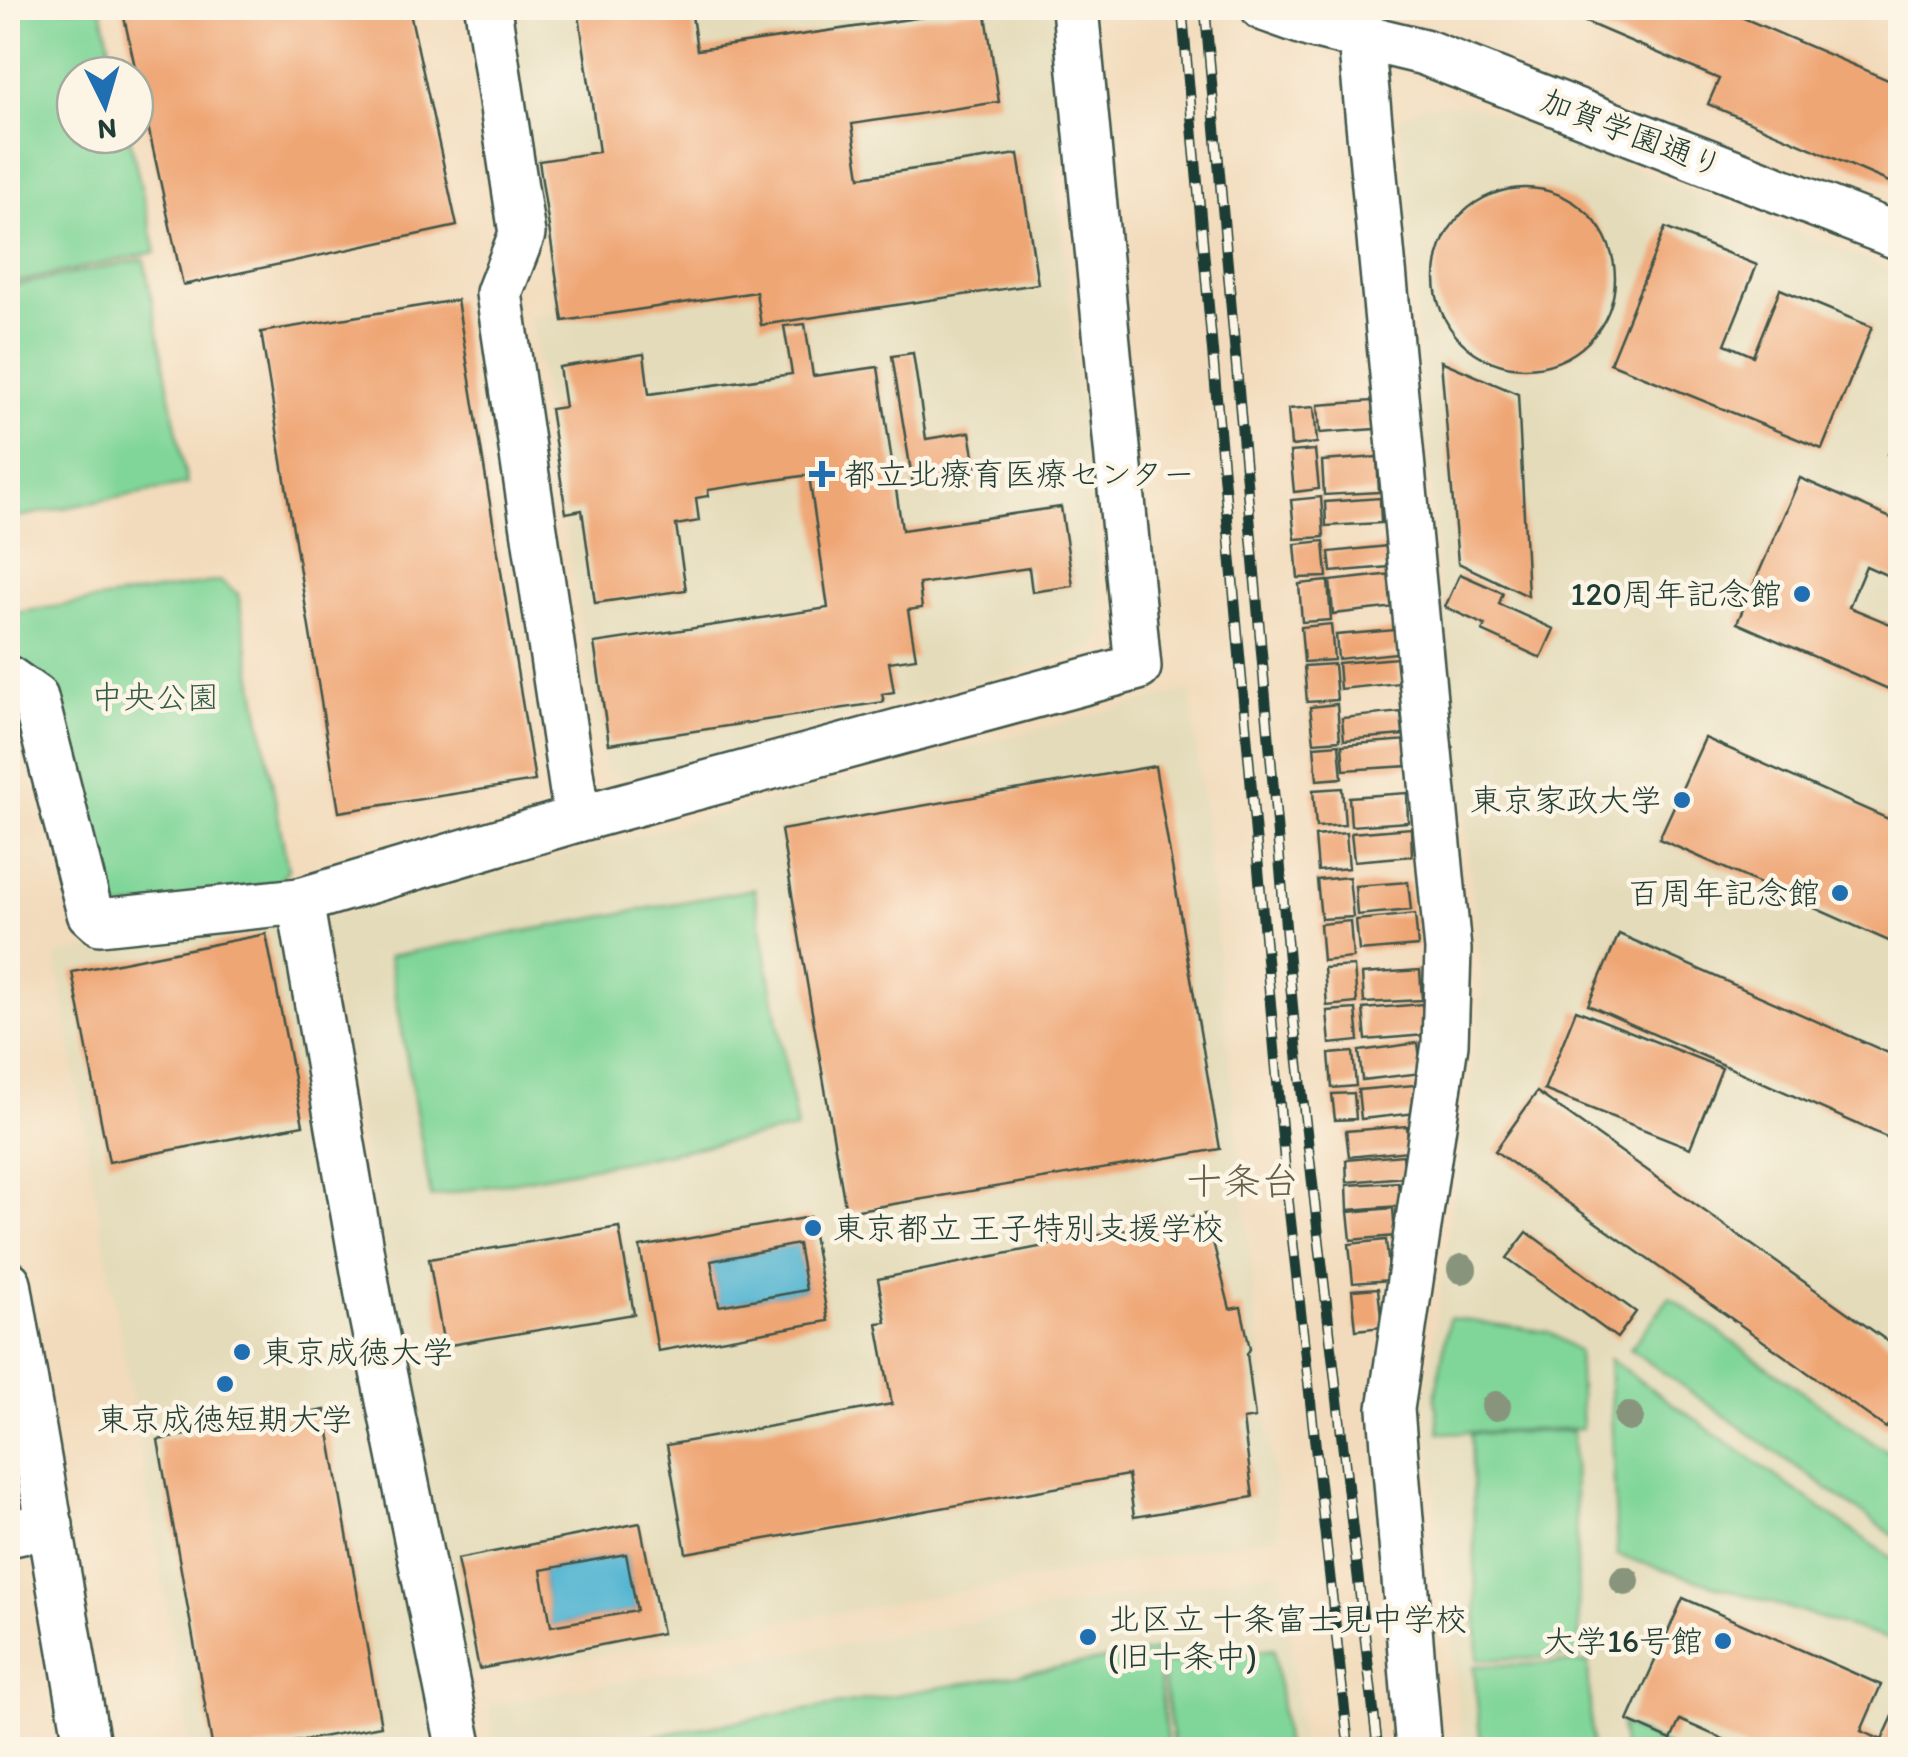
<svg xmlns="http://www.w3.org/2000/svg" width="1908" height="1757" font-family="Itim,'Klee One',sans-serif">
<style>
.built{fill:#e4dbba}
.green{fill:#80d699;stroke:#508a66;stroke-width:2.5}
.water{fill:#53b5d2;stroke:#397983;stroke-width:2.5}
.building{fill:#efa674;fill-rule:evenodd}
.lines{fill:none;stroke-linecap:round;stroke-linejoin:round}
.minor-casing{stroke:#3f5548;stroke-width:50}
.minor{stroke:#fff;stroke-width:45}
.rail-casing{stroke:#1f3d34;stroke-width:11}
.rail{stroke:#fcf5e5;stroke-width:8;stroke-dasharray:22;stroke-linecap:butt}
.tree{fill:#88957c}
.poi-dot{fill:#1f6fb2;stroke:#fcf5e5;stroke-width:4}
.labels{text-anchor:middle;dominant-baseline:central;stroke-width:9;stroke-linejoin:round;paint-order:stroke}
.street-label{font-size:32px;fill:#1f3d34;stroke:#fcf5e5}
.poi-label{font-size:32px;fill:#1f3d34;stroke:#fcf5e5;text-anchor:start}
.park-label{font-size:32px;fill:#325c48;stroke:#fcf5e5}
.quarter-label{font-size:38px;fill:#68624a;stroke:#fcf5e5}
</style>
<rect width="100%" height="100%" fill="#fcf5e5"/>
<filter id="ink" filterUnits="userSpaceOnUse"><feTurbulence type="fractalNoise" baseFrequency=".01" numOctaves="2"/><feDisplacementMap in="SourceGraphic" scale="20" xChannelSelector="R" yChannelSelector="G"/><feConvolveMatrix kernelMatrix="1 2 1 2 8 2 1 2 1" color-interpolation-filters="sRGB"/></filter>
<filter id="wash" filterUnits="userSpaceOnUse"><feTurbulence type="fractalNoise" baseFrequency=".0048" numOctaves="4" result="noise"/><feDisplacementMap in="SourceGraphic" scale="40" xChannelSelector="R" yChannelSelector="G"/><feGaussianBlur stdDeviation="2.25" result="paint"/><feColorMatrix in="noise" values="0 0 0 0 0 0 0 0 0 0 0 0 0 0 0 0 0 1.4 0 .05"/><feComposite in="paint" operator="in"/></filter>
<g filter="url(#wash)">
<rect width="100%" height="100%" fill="#f2dbbc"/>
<g class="built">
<path d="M511 8H1062L1076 161 1055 166 1104 631 1094 649 628 780 605 771 531 317 556 312Z"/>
<path d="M1424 105H1470L1900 272V1749H1462L1425 1400 1483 991 1442 609 1399 119Z"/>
<path d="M1190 689 1280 1536 462 1678 320 919Z"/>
<path d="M278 914 436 1749H191L55 955Z"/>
<path d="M1283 1569 1302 1749H496L488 1704Z"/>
</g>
<g class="green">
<path d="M8 8H101L116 75H75V135H129L156 252 8 284Z"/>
<path d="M144 259 187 484 8 519V287Z"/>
<path d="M220 581 238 594 288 870 274 886 101 912 8 660V614Z"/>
<path d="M754 889 797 1129 431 1197 389 956Z"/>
<path d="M1670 1297 1872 1442 1900 1458V1540L1630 1349Z"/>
<path d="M1449 1318 1549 1332 1578 1351 1582 1428 1439 1433 1435 1398Z"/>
<path d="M1609 1359 1900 1564V1578L1891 1594 1900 1602V1624L1894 1641 1617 1555Z"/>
<path d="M1573 1431 1580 1656 1478 1660 1471 1434Z"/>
<path d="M1274 1649 1286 1749H1174L1161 1664Z"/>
<path d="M1156 1651 1168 1749H575Z"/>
<path d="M1588 1662 1592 1749H1481L1474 1666Z"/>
<path d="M1621 1724 1667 1746 1665 1749H1623Z"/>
</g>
<g class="water">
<path d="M798 1244 806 1290 719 1306 711 1261Z"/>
<path d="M626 1554 637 1611 551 1626 541 1570Z"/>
</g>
<g id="blocks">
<g class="building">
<path d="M122 8H409L457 226 183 285Z"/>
<path d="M578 8H691L697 50 985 8 999 102 852 124 860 177 1018 154 1038 284 761 325 756 292 563 321 539 161 599 152Z"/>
<path d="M1553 8H1720L1900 85V174L1896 185 1708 104 1719 79Z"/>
<circle cx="1525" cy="278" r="90"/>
<path d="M1665 228 1757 265 1725 344 1753 356 1780 289 1872 327 1822 449 1610 363Z"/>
<path d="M457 300 535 781 339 812 261 332Z"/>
<path d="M805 324 813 376 878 367 902 530 1061 507 1073 586 1032 592 1029 568 919 584 922 608 908 610 916 658 889 662 894 692 882 694 884 702 609 744 594 643 828 608 809 475 708 490V496L696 498 699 521 676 525 686 590 595 603 582 510 566 513 550 409 565 407 559 367 644 354 649 394 792 374 784 326Z"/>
<path d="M913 353 926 439 970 432 977 473 913 484 892 356Z"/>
<path d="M1441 361 1518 394 1528 596 1458 563Z"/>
<path d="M1372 401 1375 429 1320 433 1318 405Z"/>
<path d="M1314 407 1317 443 1291 446 1288 409Z"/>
<path d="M1900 428V461L1888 455Z"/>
<path d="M1315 450 1319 489 1294 492 1290 452Z"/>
<path d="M1377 457 1379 492 1324 495 1322 461Z"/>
<path d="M1800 478 1900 522V581L1866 566 1849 607 1900 628V694L1737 623Z"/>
<path d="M1321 497 1324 537 1295 539 1291 500Z"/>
<path d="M1380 498 1381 523 1326 526 1325 502Z"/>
<path d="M1324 541 1327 577 1298 578 1295 544Z"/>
<path d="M1388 546 1389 567 1331 572 1329 552Z"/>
<path d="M1393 574 1396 607 1333 614 1330 581Z"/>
<path d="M1460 574 1503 593 1499 604 1554 629 1541 658 1482 631 1485 625 1445 607Z"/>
<path d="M1328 581 1331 620 1302 622 1299 584Z"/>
<path d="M1331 624 1334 660 1304 662 1301 627Z"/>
<path d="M1395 630 1397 653 1338 659 1336 635Z"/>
<path d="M1397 658 1400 683 1340 689 1338 663Z"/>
<path d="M1334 664 1337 700 1307 702 1304 666Z"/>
<path d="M1337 704 1340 740 1314 742 1310 707Z"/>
<path d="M1401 712 1403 735 1344 740 1342 718Z"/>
<path d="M1705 738 1900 824V946L1659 839Z"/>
<path d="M1408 740 1409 766 1344 770 1342 745Z"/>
<path d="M1339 744 1342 778 1317 780 1314 746Z"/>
<path d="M1155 766 1220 1149 846 1212 781 830Z"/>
<path d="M1342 788 1345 825 1316 827 1313 790Z"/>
<path d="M1407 793 1408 822 1351 826 1349 797Z"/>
<path d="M1411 828 1412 856 1354 861 1351 833Z"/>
<path d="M1346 833 1349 868 1318 871 1315 836Z"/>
<path d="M1349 877 1353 917 1321 919 1317 880Z"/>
<path d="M1408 882 1411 910 1357 915 1355 886Z"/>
<path d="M1415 914 1418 946 1359 951 1356 920Z"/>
<path d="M1350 921 1353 958 1323 961 1320 924Z"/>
<path d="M266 934 303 1125 109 1162 72 972Z"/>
<path d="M1619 934 1900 1058V1143L1588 1005Z"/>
<path d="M1354 966 1357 1003 1327 1006 1324 968Z"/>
<path d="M1420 970 1422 1000 1364 1003 1362 974Z"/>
<path d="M1422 1004 1425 1035 1366 1040 1363 1009Z"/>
<path d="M1356 1009 1359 1041 1330 1044 1327 1011Z"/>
<path d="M1576 1010 1722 1068 1690 1148 1544 1090Z"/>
<path d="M1418 1043 1422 1073 1362 1080 1359 1051Z"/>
<path d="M1353 1052 1356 1086 1332 1088 1329 1054Z"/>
<path d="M1414 1085 1417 1113 1361 1119 1358 1090Z"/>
<path d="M1537 1092 1900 1350V1423L1892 1420 1886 1428 1495 1151Z"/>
<path d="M1354 1093 1356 1119 1335 1120 1332 1094Z"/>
<path d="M1407 1126 1409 1151 1349 1157 1346 1131Z"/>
<path d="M1403 1155 1405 1177 1347 1182 1346 1160Z"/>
<path d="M1398 1182 1400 1206 1348 1210 1347 1185Z"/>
<path d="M1393 1208 1395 1236 1351 1240 1348 1212Z"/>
<path d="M1206 1214 1230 1309 1241 1307 1250 1349 1247 1354 1255 1418 1243 1420 1253 1497 1134 1517 1128 1475 686 1553 667 1445 892 1404 877 1323 886 1322 878 1279Z"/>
<path d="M810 1217 828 1321 658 1351 640 1247ZM798 1244 806 1290 719 1306 711 1261Z"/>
<path d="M619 1227 634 1314 444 1346 429 1259Z"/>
<path d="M1527 1232 1636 1312 1617 1338 1507 1258Z"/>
<path d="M1386 1240 1390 1280 1353 1283 1349 1244Z"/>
<path d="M1378 1288 1382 1327 1356 1330 1352 1290Z"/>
<path d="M325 1410 381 1726 251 1750H213L158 1440Z"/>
<path d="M640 1523 662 1633 479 1669 457 1559ZM626 1554 637 1611 551 1626 541 1570Z"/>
<path d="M1683 1598 1881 1685 1861 1731 1882 1740 1900 1701V1750H1748L1680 1720 1671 1740 1628 1721Z"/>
<path d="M8 1703H9L18 1750H8Z"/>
</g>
</g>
</g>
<g filter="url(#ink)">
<use href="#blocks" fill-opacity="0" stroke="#3f5548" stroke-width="2.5"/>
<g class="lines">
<g class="minor-casing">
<g id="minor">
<path d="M488 8 522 234 499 293 577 819"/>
<path d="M1264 8 1312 25 1424 52 1900 237"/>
<path d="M1358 8 1448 950 1445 1044 1391 1409 1419 1750"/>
<path d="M8 679 35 698 90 913 100 922 300 901"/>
<path d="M8 1283 88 1750"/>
<path d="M8 1534 50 1525"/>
<path d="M460 1750 371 1312 300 901 577 819 1138 667 1075 8"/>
</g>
</g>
<use href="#minor" class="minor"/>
<g class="rail-casing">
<g id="rail">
<path d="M1182 8 1287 1189 1349 1750"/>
<path d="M1205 8 1294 1023 1378 1750"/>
</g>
</g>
<use href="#rail" class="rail"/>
</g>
<g class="tree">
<circle cx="1462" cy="1269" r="15"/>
<circle cx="1496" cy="1406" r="15"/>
<circle cx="1629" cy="1417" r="15"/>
<circle cx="1625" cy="1581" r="15"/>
</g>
</g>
<g class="poi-dot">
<path d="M817 459h10v10h10v10h-10v10h-10v-10h-10v-10h10z"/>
<circle cx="1802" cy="594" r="10"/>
<circle cx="1682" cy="800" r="10"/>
<circle cx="1840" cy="893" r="10"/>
<circle cx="813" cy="1228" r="10"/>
<circle cx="242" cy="1352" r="10"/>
<circle cx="225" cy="1384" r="10"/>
<circle cx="1088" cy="1637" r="10"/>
<circle cx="1723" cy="1641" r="10"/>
</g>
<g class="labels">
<g class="street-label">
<text transform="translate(1632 133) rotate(21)">加賀学園通り</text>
</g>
<g class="poi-label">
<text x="844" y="474">都立北療育医療センター</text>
<text x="1782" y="594" text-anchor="end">120周年記念館</text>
<text x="1662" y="800" text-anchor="end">東京家政大学</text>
<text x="1820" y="893" text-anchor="end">百周年記念館</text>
<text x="833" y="1228">東京都立 王子特別支援学校</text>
<text x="262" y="1352">東京成徳大学</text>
<text x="225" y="1419" text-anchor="middle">東京成徳短期大学</text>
<text x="1108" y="1619">北区立 十条富士見中学校<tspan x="1108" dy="37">(旧十条中)</tspan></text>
<text x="1703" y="1641" text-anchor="end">大学16号館</text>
</g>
<g class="park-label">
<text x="155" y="697">中央公園</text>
</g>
<g class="quarter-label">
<text x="1242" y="1181">十条台</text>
</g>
</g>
<rect width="1908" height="1757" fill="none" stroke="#fcf5e5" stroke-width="40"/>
<g transform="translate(105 105) rotate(175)"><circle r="48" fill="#fcf5e5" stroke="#a4ab9e" stroke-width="2.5"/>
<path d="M0-8L18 38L0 25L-18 38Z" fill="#1f6fb2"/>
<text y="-15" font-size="28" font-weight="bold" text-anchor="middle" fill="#1f3d34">N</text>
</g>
</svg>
